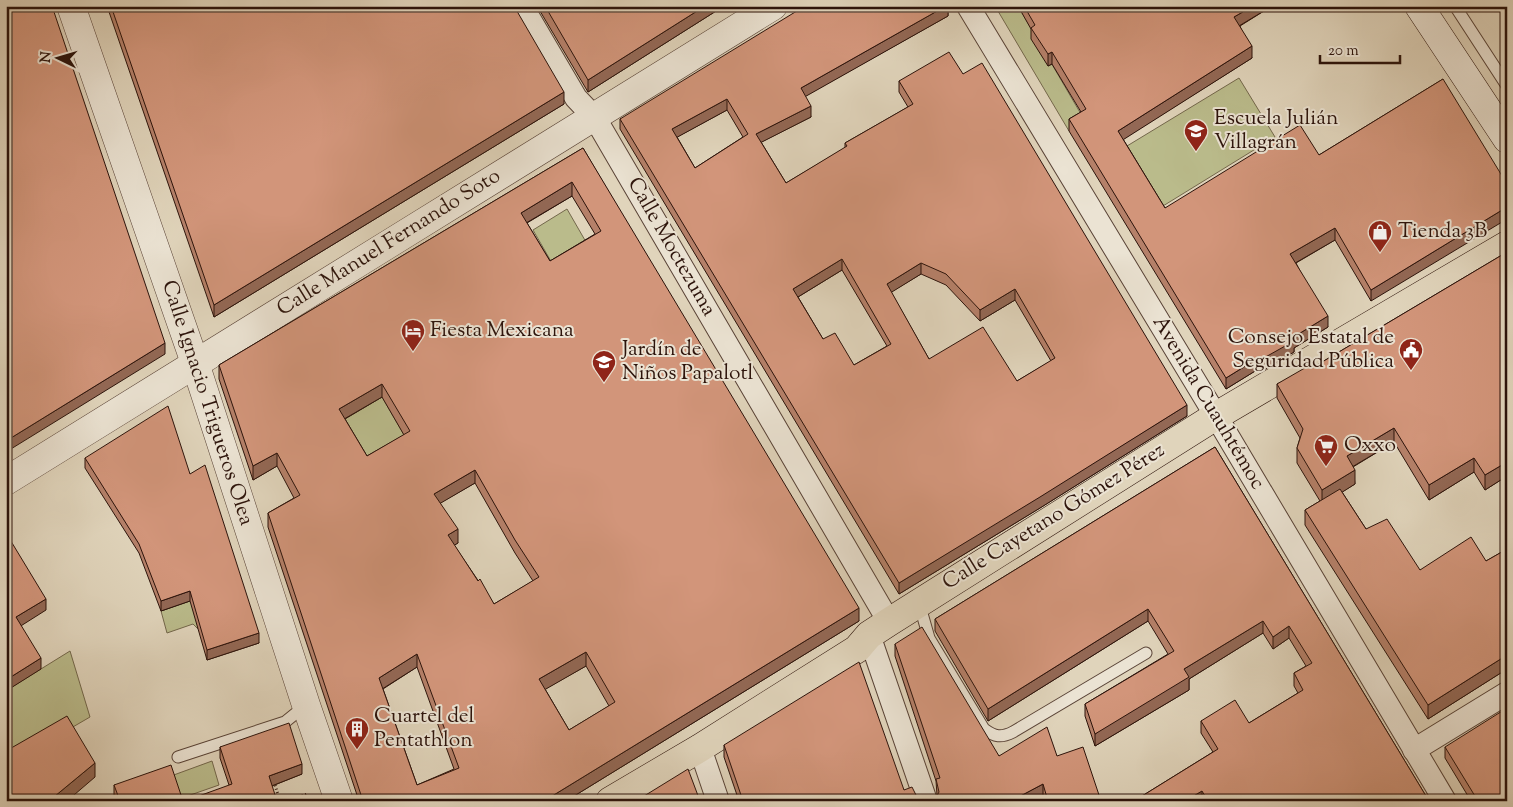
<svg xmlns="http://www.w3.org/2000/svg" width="1513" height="807" font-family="'Sorts Mill Goudy',serif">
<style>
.green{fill:#babb8b;stroke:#73674b}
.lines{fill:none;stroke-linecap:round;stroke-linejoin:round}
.service-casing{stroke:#594337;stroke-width:13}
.minor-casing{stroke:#594337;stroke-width:24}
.tertiary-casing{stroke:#594337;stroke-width:29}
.secondary-casing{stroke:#2c130b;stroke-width:29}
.primary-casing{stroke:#2c130b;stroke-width:29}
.path{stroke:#2c130b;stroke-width:3;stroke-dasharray:1 2.5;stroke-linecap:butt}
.service{stroke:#ebe3d3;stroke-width:11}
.minor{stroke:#ebe3d3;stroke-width:22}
.tertiary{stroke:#ebe3d3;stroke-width:28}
.secondary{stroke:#ebe3d3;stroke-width:28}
.primary{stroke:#e0d4bb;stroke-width:28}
.wall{fill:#b58069;stroke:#2c130b;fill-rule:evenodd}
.shaded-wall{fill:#936855;stroke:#2c130b}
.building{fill:#d2957a;stroke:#2c130b;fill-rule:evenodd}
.labels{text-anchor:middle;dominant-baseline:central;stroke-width:4;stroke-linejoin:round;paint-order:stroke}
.poi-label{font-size:21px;fill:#2c130b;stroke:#ebe3d3;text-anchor:start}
.street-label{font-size:21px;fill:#2c130b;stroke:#ebe3d3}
</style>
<rect width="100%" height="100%" fill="#e0d4bb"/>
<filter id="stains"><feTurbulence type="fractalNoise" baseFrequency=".004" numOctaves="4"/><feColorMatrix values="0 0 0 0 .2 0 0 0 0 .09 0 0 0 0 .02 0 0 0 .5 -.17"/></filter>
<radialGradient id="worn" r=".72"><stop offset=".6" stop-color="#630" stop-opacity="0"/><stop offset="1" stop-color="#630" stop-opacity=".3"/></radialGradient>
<g class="green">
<path d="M995 6H1018L1085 121 1069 131Z"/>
<path d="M1239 78 1275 137 1163 206 1127 146Z"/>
<path d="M567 209 586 242 552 263 533 230Z"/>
<path d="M382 397 410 445 367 469 339 422Z"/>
<path d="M192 574 198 629 193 624 167 633 161 611 177 605Z"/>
<path d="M70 651 90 717 6 766V735L8 733 7 690Z"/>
<path d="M212 761 219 785 179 799 171 776Z"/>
</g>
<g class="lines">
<g class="service-casing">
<g id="service">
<path d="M1455 6 1507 86"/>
<path d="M919 603 929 638 984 729C995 737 1001 738 1013 732L1146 653"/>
<path d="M178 757 285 722 306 705"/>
</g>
</g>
<g class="minor-casing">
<g id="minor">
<path d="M522 6 576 98 595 118 889 622"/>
<path d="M968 6 1216 416 1445 801"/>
<path d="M869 635 926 801"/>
<path d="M700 748 718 801"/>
<path d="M1414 750 1507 693"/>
</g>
</g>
<g class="tertiary-casing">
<g id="tertiary">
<path d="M71 6 195 363 306 705 339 801"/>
<path d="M6 481C261 321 518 166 773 6"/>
</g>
</g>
<g class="secondary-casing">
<path id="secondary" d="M1419 6 1507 139"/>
</g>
<g class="primary-casing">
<path id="primary" d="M610 801 700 748 857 649 869 635 889 622 1216 416 1507 245"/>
</g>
<g class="path">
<path d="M274 782 280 801"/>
<path d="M289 801 307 794"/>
</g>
<use href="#service" class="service"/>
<use href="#minor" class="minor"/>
<use href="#tertiary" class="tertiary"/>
<use href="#secondary" class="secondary"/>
<use href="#primary" class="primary"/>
</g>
<g class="wall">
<path d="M107 6H514L564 104 214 317Z"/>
<path d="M537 6H724L588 92Z"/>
<path d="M948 6V16L805 96 811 117 761 142 786 183 845 148V143L908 107 899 92V81L963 74 1187 416 1040 508 899 594 620 129V119ZM727 110 743 137 695 168 677 137ZM842 270 887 346 854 365 823 339 798 297ZM921 274 946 285 980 321 1015 300 1051 361 1017 381 929 359 891 292Z"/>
<path d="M1018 6H1272L1240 26 1252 58 1123 139 1165 208 1319 155 1443 79 1371 301 1335 240 1296 263 1328 327 1294 348V352L1262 371 1260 368 1226 389 1069 131V119L1081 112 1052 64 1048 66 1031 39V29Z"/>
<path d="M583 148 859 621 566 801H359L268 527V513L294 498 277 466 253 480 219 379V365ZM572 196 595 234 550 261 527 223ZM382 397 404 435 367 456 345 419ZM475 483 515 553 533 581 494 604 454 545 458 543 440 503ZM586 666 609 706 569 730 545 689ZM417 667 454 769 417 785 383 689Z"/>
<path d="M1507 252V476L1485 490 1474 472 1429 500 1394 442 1353 467 1355 484 1342 492 1366 529 1420 570 1486 561 1507 549V669L1428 719 1305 525V510L1320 501 1297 463V448L1300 438 1277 398V384L1312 368Z"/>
<path d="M1215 447 1429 801H1134L1213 752 1201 733V721L1249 723 1298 693 1294 686V673L1306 666 1289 638 1273 649 1263 633 1189 679V690L1095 746 1085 716V704L1168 654 1148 621 988 721 935 631V619Z"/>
<path d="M85 458 190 474 259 643 207 660 190 601 161 611 139 553 85 468Z"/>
<path d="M895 644 999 756H1057L1101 801H1044L1043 796 936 798 937 795 936 781 895 656Z"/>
<path d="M724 745 904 790 922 801H739L724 757Z"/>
<path d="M220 747 302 774 272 786 229 785 220 758Z"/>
<path d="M1445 747 1507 801H1471L1445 758Z"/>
<path d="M114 785 183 801H116L114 795Z"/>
</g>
<g class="shaded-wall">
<path d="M705 6H724L588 92V80Z"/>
<path d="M946 6H948V16L801 99V88Z"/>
<path d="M1253 6H1272L1234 29V17Z"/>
<path d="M1252 46V58L1118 143V131Z"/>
<path d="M1052 52V64L1048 66V54Z"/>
<path d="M564 92V104L214 317V305Z"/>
<path d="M727 99V110L672 140V129Z"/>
<path d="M811 106V117L756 145V134Z"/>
<path d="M572 182V196L521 226V213Z"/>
<path d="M1507 207V219L1371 301V290Z"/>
<path d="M1335 228V240L1290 266V254Z"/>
<path d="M842 259V270L793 300V289Z"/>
<path d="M921 263V274L887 295V284Z"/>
<path d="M1015 289V300L980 321V310Z"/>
<path d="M1328 316V327L1294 348V352L1262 371V359L1292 338Z"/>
<path d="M165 343V354L6 452V441Z"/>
<path d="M1260 357V368L1226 389V378Z"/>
<path d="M382 384V397L339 422V409Z"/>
<path d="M1187 405V416L1040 508 899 594V583Z"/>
<path d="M1394 428V442L1347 470V456Z"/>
<path d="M277 453V466L253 480V466Z"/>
<path d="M1474 458V472L1429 500V485Z"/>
<path d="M1507 462V476L1485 490V475Z"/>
<path d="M475 470V483L434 507V494Z"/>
<path d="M1355 470V484L1322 505V490Z"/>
<path d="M458 529V543L448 549V535Z"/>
<path d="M190 591V601L161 611V601Z"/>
<path d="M46 599V610L16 629V617Z"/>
<path d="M859 608V621L566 801H544Z"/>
<path d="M1148 609V621L988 721V709Z"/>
<path d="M1263 621V633L1189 679V690L1095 746V734L1184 669Z"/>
<path d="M1289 626V638L1273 649V637Z"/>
<path d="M259 633V643L207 660V650Z"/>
<path d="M586 652V666L539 693V679Z"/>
<path d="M417 654V667L379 691V678Z"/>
<path d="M1507 655V669L1428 719V705Z"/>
<path d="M41 658V669L6 691V680Z"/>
<path d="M95 763V777L67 801H49Z"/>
<path d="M302 764V774L269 787V776Z"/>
<path d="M1043 784V796L1034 801H1011Z"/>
<path d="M1202 791V801H1185Z"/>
</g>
<g class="building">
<path d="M6 6H52L165 343 6 441V338L7 337H6Z"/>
<path d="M111 6H514L564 92 214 305Z"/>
<path d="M545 6H705L588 80Z"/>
<path d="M805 6H946L801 88 811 106 756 134 786 183 847 146 845 143 913 104 899 81 949 52 963 74 982 63 1187 405 1040 497 899 583 620 119ZM727 99 748 134 695 168 672 129ZM842 259 891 344 854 365 835 333 823 339 793 289ZM921 263 946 274 980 310 1015 289 1055 358 1017 381 983 327 929 359 887 284Z"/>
<path d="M1024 6H1253L1234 17 1252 46 1118 131 1165 208 1300 125 1319 155 1443 79 1507 184V207L1371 290 1335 228 1290 254 1328 316 1292 338 1294 341 1262 359 1260 357 1226 378 1069 119 1086 109 1052 52 1048 54 1031 28 1035 25Z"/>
<path d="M583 148 859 608 544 801H363L268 513 300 495 277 453 253 466 219 365ZM572 182 601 231 550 261 521 213ZM382 384 410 431 367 456 339 409ZM475 470 515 540 539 577 494 604 480 579 478 581 448 535 458 529 434 494ZM586 652 615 702 569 730 539 679ZM417 654 459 768 417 785 379 678Z"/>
<path d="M1507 252V462L1485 475 1474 458 1429 485 1394 428 1347 456 1355 470 1322 490 1297 448 1303 429 1277 384 1310 365 1312 368Z"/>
<path d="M168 406 190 474 205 465 259 633 207 650 190 591 161 601 139 544 85 458Z"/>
<path d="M1215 447 1429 801H1208L1202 791 1185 801H1134L1218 749 1201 721 1235 700 1249 723 1303 690 1294 673 1312 663 1289 626 1273 637 1263 621 1184 669 1189 677 1095 734 1085 704 1174 651 1148 609 988 709 935 619Z"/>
<path d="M1340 489 1366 529 1387 519 1420 570 1471 537 1486 561 1507 549V655L1428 705 1305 510Z"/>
<path d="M6 533 46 599 16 617 41 658 6 680Z"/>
<path d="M922 627 999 756 1047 727 1057 756 1083 747 1101 801H1048L1043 784 1011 801H931L936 798 939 792 936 779 940 778 895 644Z"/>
<path d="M859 662 904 790 912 787 918 799 922 801H743L724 745Z"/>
<path d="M1507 708V801H1478L1445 747Z"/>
<path d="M67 716 95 763 49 801H6V751Z"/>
<path d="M289 723 302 764 269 776 277 801H185L232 784 220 747Z"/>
<path d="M171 765 183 801H120L114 785Z"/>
<path d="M688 769 700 801H636Z"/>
</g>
<defs>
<g id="school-pin" transform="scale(1.25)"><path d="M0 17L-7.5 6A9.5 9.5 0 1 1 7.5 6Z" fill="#8f2418" stroke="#ebe3d3"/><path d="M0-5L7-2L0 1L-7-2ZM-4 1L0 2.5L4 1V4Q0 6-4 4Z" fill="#fff"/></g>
<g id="shop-pin" transform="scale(1.25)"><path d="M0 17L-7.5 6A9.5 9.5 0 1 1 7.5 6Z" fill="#8f2418" stroke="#ebe3d3"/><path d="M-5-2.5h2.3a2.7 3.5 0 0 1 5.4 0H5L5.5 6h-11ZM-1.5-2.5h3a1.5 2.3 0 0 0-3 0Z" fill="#fff"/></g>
<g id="hotel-pin" transform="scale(1.25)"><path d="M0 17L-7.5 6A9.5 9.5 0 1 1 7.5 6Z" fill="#8f2418" stroke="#ebe3d3"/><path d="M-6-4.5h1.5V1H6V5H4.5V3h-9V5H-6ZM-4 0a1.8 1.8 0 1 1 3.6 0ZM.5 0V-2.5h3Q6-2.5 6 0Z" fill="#fff"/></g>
<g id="civic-pin" transform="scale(1.25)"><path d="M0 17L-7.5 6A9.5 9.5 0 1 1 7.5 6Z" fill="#8f2418" stroke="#ebe3d3"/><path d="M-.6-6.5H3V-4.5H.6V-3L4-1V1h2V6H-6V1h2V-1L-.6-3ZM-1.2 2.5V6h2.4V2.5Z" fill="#fff"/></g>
<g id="supermarket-pin" transform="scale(1.25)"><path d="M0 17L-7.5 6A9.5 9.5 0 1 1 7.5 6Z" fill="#8f2418" stroke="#ebe3d3"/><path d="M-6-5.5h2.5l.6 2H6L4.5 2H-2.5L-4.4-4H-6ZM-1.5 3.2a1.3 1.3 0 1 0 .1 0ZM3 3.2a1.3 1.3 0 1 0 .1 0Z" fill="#fff"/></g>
<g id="building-pin" transform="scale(1.25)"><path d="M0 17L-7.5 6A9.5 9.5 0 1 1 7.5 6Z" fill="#8f2418" stroke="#ebe3d3"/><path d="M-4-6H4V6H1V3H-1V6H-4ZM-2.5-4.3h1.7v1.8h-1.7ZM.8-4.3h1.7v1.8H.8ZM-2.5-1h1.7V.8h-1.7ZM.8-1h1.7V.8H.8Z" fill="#fff"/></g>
</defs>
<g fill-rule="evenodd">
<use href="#school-pin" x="1196" y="131"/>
<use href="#shop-pin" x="1380" y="232"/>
<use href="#hotel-pin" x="413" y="331"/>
<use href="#civic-pin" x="1411" y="350"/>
<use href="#school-pin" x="604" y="362"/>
<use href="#supermarket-pin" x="1326" y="446"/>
<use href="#building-pin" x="357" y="729"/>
</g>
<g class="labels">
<g class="poi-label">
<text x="1214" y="119">Escuela Julián<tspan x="1214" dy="24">Villagrán</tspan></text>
<text x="1398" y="232">Tienda 3B</text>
<text x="430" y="331">Fiesta Mexicana</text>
<text x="1394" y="338" text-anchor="end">Consejo Estatal de<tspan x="1394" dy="24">Seguridad Pública</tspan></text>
<text x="622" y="350">Jardín de<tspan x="622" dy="24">Niños Papalotl</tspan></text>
<text x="1344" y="446">Oxxo</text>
<text x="374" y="717">Cuartel del<tspan x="374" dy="24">Pentathlon</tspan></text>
</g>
<g class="street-label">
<text transform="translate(389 243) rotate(-32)">Calle Manuel Fernando Soto</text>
<text transform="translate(671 247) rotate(60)">Calle Moctezuma</text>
<text transform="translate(207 403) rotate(72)">Calle Ignacio Trigueros Olea</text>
<text transform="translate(1208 403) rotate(59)">Avenida Cuauhtémoc</text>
<text transform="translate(1054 517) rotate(-32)">Calle Cayetano Gómez Pérez</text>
</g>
</g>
<rect width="1513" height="807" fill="none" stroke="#e0d4bb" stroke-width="25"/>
<rect x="8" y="8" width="1498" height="792" fill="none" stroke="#2c130b" stroke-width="2.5"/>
<rect x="12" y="12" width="1488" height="782" fill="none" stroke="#2c130b"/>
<g transform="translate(58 58) rotate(275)" stroke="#ebe3d3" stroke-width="4" paint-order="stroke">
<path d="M0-4L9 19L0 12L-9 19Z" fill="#2c130b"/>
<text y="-8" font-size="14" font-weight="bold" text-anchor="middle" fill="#2c130b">N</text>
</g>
<path d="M1320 55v8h80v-8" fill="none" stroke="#2c130b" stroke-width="2.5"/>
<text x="1328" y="55" font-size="15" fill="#2c130b" stroke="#ebe3d3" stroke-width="4" paint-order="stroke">20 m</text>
<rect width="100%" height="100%" filter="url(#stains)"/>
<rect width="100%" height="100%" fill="url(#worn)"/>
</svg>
